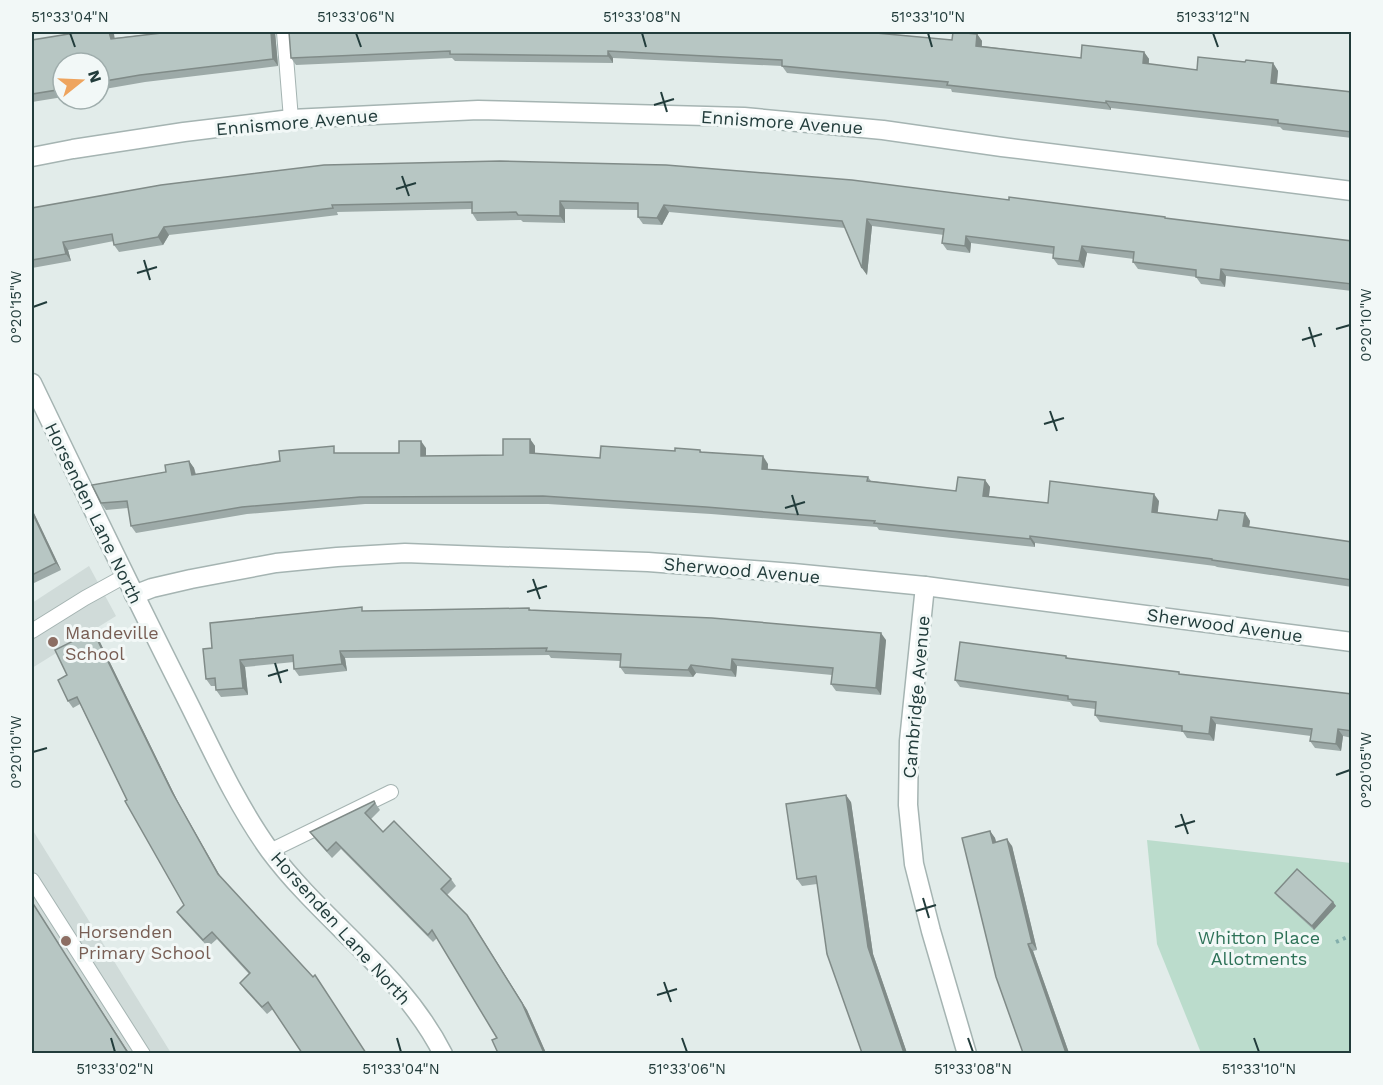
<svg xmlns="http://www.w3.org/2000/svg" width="1383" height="1085" font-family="'Work Sans',sans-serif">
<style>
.built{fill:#d0dbd9}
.green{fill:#bbdccc}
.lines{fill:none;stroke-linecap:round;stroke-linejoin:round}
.lane-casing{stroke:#a5b4b2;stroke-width:16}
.street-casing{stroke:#a5b4b2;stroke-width:21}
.path{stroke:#83aeab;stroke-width:4;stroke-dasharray:3 4.5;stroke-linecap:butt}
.lane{stroke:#fff;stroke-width:14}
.street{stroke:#fff;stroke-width:18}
.wall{fill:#9daaa8}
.shaded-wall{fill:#808b88}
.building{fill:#b7c6c3;stroke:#808b88;stroke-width:1.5}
.ticks{fill:none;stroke:#223c3b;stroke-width:2}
.education-dot{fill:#8d6e63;stroke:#f2f8f7;stroke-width:2}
.labels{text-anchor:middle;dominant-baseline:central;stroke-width:6;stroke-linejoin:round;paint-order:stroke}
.street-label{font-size:18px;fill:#223c3b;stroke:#f2f8f7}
.education-label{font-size:18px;fill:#785e54;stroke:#f2f8f7;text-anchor:start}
.park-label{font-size:18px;fill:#2e7258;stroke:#f2f8f7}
.neatline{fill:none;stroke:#223c3b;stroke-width:2}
.ticks-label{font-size:15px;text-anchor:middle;fill:#223c3b}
</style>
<rect width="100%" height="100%" fill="#e2ecea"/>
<g class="built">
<path d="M89 566 116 616 32 668V603Z"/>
<path d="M32 829 171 1053H32Z"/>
</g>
<path class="green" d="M1147 840 1351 863V1053H1201L1157 944Z"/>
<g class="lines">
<g class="lane-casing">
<g id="lane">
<path d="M284 32 291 119"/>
<path d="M32 631 85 598 125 576"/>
<path d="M270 851 391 792"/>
<path d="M32 880 143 1054"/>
</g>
</g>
<g class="street-casing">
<g id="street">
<path d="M32 157 73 149 184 132 291 119 478 110 744 117 883 130 1002 147 1352 191"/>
<path d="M32 383C81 485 130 587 181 688 209 743 234 801 270 851 323 922 402 973 443 1054"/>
<path d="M925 586 909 741 908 805 914 864 931 931 967 1054"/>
<path d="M134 595 152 588 191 579 276 563 337 557 405 553 648 562 793 573 925 586 1352 642"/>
</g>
</g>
<path class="path" d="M1336 942 1352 935"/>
<use href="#lane" class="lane"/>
<use href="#street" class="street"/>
</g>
<g class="wall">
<path d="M81 32H112L114 34V38L170 32H275L278 66 145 82 99 90V63H63V97L32 102V40Z"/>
<path d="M871 32 952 40 977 34 982 41V46L1081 58 1144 52 1149 59V64L1197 70 1245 62 1273 63 1278 71 1277 83 1352 92V138L1283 130 1280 127 1111 108V110L952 92 951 89 787 73 782 66 613 58V63L455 61 452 58 296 65 291 58Z"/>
<path d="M161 185 1009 200 1352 241V291L1226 276 1225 287 1201 284 1196 277 1138 269 1133 262 1134 259 1087 253 1084 268 1058 265 1053 258 1054 254 971 243 970 253 947 250 942 243 944 235 872 226 867 275 862 268 845 228 669 212 662 225 643 224 638 217V210L565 209V223L523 222 521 220 477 221 472 213V209L337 212 338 215 169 235 163 245 119 252 114 245V241L68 250 71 261 32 268V208Z"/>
<path d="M530 439 535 446V454L600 458 675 451 700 450 702 452 768 464V469L868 477 871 481 956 491 985 480 990 487 989 496 1048 503 1159 501 1157 513 1217 520 1245 513 1250 521 1249 527 1352 542V587L1217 567 1215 566 1035 543V547L879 530 877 527 711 514 548 504H365L247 514 136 533 131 526 128 508 106 510 101 503 189 461 194 468 196 474 339 453H399L426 448V456L503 455Z"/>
<path d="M32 509 61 570 32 584Z"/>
<path d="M529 608 531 610 886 640 881 695 836 691 831 684 832 675 737 666 736 677 696 673 693 677 625 674 620 667V661L551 658 549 655 345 658 347 671 299 676 294 669V662L245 667 248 695 221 697 216 690V686H211L206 679 212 648 364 611Z"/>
<path d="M98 638 177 800 273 1009 267 1014 245 990 240 983 249 974 217 939 208 947 182 919 177 912 184 905 127 800 80 704 73 708 68 701 67 675Z"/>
<path d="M1066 656 1068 658 1180 674 1352 694V738L1343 736 1341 751 1315 748 1310 741 1311 736 1216 724 1214 741 1187 738 1183 732 1100 722 1095 715V709L1073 706 1070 702 960 687 955 680Z"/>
<path d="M374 801 380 810 371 819 383 832 451 879 456 886 447 895 467 915 472 922 527 1010 546 1053H498L497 1038 437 938 433 942 341 849 332 858 315 839 310 832Z"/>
<path d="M851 802 873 954 907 1053H862L817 884 802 886 797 879Z"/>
<path d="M990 831 995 838 996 842 1012 846 1037 950 1033 951 1069 1053H1023Z"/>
<path d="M1275 893 1333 902 1336 906 1314 930 1278 897Z"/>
</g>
<g class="shaded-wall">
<path d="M109 32H112L114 34 116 46 111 39Z"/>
<path d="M271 32H275L278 66 273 59Z"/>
<path d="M977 34 982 41 981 53 976 46Z"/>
<path d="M608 51 613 58V63L608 56Z"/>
<path d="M1144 52 1149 59 1148 70 1143 63Z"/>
<path d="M1273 63 1278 71 1276 90 1271 83Z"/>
<path d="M1106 101 1111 108V110L1106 103Z"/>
<path d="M560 201 565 209V223L560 216Z"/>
<path d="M664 205 669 212 662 225 657 218Z"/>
<path d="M867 219 872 226 867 275 862 268Z"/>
<path d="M164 227 169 235 163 245 158 237Z"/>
<path d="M966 236 971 243 970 253 965 246Z"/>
<path d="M63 242 68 250 71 261 66 254Z"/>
<path d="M1082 246 1087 253 1084 268 1079 261Z"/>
<path d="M1221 269 1226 276 1225 287 1220 280Z"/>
<path d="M530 439 535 446V461L530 453Z"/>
<path d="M421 441 426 448V463L421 456Z"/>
<path d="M763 456 768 464 767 476 762 469Z"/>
<path d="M189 461 194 468 197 482 192 475Z"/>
<path d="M985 480 990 487 988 503 983 496Z"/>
<path d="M1154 494 1159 501 1157 519 1152 512Z"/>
<path d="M32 509 61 570 56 563 32 512Z"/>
<path d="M1245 513 1250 521 1248 533 1243 526Z"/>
<path d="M1030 536 1035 543V547L1030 539Z"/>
<path d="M93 631 98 638 177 800 223 881 218 874 172 792Z"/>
<path d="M881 633 886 640 881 695 876 688Z"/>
<path d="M340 651 345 658 347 671 342 664Z"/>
<path d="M732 659 737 666 736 677 731 670Z"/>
<path d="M240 660 245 667 248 695 243 688Z"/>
<path d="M691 665 696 673 693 677 688 670Z"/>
<path d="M1211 717 1216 724 1214 741 1209 734Z"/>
<path d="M1338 729 1343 736 1341 751 1336 744Z"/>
<path d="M846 795 851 802 873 954 907 1053H904L868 947Z"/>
<path d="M990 831 995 838 998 850 993 843Z"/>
<path d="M1007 839 1012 846 1037 950 1032 943Z"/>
<path d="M32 902 38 912 129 1053H128Z"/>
<path d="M1333 902 1336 906 1314 930 1312 926Z"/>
<path d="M467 915 527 1010 546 1053H544Z"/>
<path d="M1028 944 1033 951 1069 1053H1066Z"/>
</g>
<g class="building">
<path d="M81 32H109L111 39 170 32H271L273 59 140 75 99 82V63H63V89L32 94V40Z"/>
<path d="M289 32H865L952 40 953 32H955L977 34 976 46 1081 58 1082 45 1144 52 1143 63 1197 70 1198 57 1245 62 1246 60 1273 63 1271 83 1352 92V132L1278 123V120L1106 101V103L947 85 948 82 782 66V60L608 51V56L450 54V51L291 58Z"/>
<path d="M500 161 666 165 852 180 1009 200V197L1165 217V218L1352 241V284L1221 269 1220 280 1196 277V270L1133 262 1134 252 1082 246 1079 261 1053 258 1054 247 966 236 965 246 942 243 944 229 867 219 862 268 842 221 664 205 657 218 638 217V203L560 201V216L518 215 516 212 472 213V202L332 205 333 208 164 227 158 237 114 245 112 234 63 242 66 254 32 260V208L161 185 324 165Z"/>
<path d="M503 439H530V453L600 458 601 446 675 451V448L700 450V452L763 456 762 469 868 477 867 481 956 491 958 477 985 480 983 496 1048 503 1050 481 1154 494 1152 512 1217 520 1219 510 1245 513 1243 526 1352 542V580L1212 560V559L1030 536V539L874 523 875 521 706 507 543 496 360 497 242 507 131 526 127 501 101 503 92 485 166 472 165 465 189 461 192 475 280 461 279 451 334 446V453H399V441H421V456L503 455Z"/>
<path d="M32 512 56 563 32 575Z"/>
<path d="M362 607V611L529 608V610L712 618 881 633 876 688 831 684 833 668 732 659 731 670 691 665 688 670 620 667 621 654 546 651 547 648 340 651 342 664 294 669 293 655 240 660 243 688 216 690 215 678 206 679 203 649 212 648 210 623Z"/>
<path d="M93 631 172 792 218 874 313 977 315 975 366 1053H302L268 1002 262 1007 240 983 250 973 212 932 203 940 177 912 184 905 125 801 127 800 77 697 68 701 58 680 67 675 55 650Z"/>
<path d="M960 642 1066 656V658L1179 672V674L1352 694V731L1338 729 1336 744 1310 741 1312 729 1211 717 1209 734 1182 731V726L1095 715 1096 702 1068 699V696L955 680Z"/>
<path d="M846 795 868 947 904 1053H862L827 954 816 876 797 879 786 804Z"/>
<path d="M374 801 375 803 365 813 383 832 394 821 451 879 441 889 467 915 522 1003 544 1053H498L492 1040 497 1038 432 930 428 935 336 842 327 851 310 832Z"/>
<path d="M990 831 993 843 1007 839 1032 943 1028 944 1066 1053H1023L996 977 962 838Z"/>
<path d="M1297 869 1333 902 1312 926 1275 893Z"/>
<path d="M32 902 128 1053H32Z"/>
</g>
<path class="ticks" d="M70 33 75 47M356 33 361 47M642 33 646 47M928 33 932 47M1213 33 1218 47M661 92 667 112M654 105 674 99M402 176 409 196M396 189 416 183M144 260 150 280M137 273 157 267M33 307 47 302M1309 327 1315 347M1336 329 1350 325M1302 340 1322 334M1050 411 1057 431M1044 424 1064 418M792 495 798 515M785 508 805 502M533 579 540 599M527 592 547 586M275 663 281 683M268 676 288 670M33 752 47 748M1336 775 1350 770M1181 814 1188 834M1175 827 1195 821M923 898 929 918M916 911 936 905M664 982 671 1002M657 995 677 989M111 1038 115 1052M397 1038 401 1052M682 1038 687 1052M968 1038 973 1052M1254 1038 1259 1052"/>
<g class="education-dot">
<circle cx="53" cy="642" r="6"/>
<circle cx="66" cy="941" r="6"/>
</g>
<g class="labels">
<g class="street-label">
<text transform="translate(297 122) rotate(-5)">Ennismore Avenue</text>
<text transform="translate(782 122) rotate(4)">Ennismore Avenue</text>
<text transform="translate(94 513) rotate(64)">Horsenden Lane North</text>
<text transform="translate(742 570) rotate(5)">Sherwood Avenue</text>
<text transform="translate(1225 625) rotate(8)">Sherwood Avenue</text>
<text transform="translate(916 697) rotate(-85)">Cambridge Avenue</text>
<text transform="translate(341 928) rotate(48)">Horsenden Lane North</text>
</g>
<g class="education-label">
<text x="65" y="632">Mandeville<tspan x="65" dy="21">School</tspan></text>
<text x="78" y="931">Horsenden<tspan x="78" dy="21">Primary School</tspan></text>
</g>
<g class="park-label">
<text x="1259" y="937">Whitton Place<tspan x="1259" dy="21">Allotments</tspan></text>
</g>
</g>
<rect width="1383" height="1085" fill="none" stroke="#f2f8f7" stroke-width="66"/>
<g transform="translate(81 81) rotate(72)"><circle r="28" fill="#f2f8f7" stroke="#9fadac" stroke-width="1.5"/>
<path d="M0-4.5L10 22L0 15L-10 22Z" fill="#eea45e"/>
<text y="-9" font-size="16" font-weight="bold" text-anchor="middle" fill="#223c3b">N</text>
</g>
<rect x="33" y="33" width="1317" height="1019" class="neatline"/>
<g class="ticks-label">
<text x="70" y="22">51°33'04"N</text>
<text x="356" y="22">51°33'06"N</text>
<text x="642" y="22">51°33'08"N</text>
<text x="928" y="22">51°33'10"N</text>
<text x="1213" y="22">51°33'12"N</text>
<text transform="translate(16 307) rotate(-90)" y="5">0°20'15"W</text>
<text transform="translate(1366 325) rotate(-90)" y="5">0°20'10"W</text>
<text transform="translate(16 752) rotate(-90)" y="5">0°20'10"W</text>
<text transform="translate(1366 770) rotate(-90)" y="5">0°20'05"W</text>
<text x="115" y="1074">51°33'02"N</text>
<text x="401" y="1074">51°33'04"N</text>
<text x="687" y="1074">51°33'06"N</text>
<text x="973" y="1074">51°33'08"N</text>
<text x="1259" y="1074">51°33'10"N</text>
</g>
</svg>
